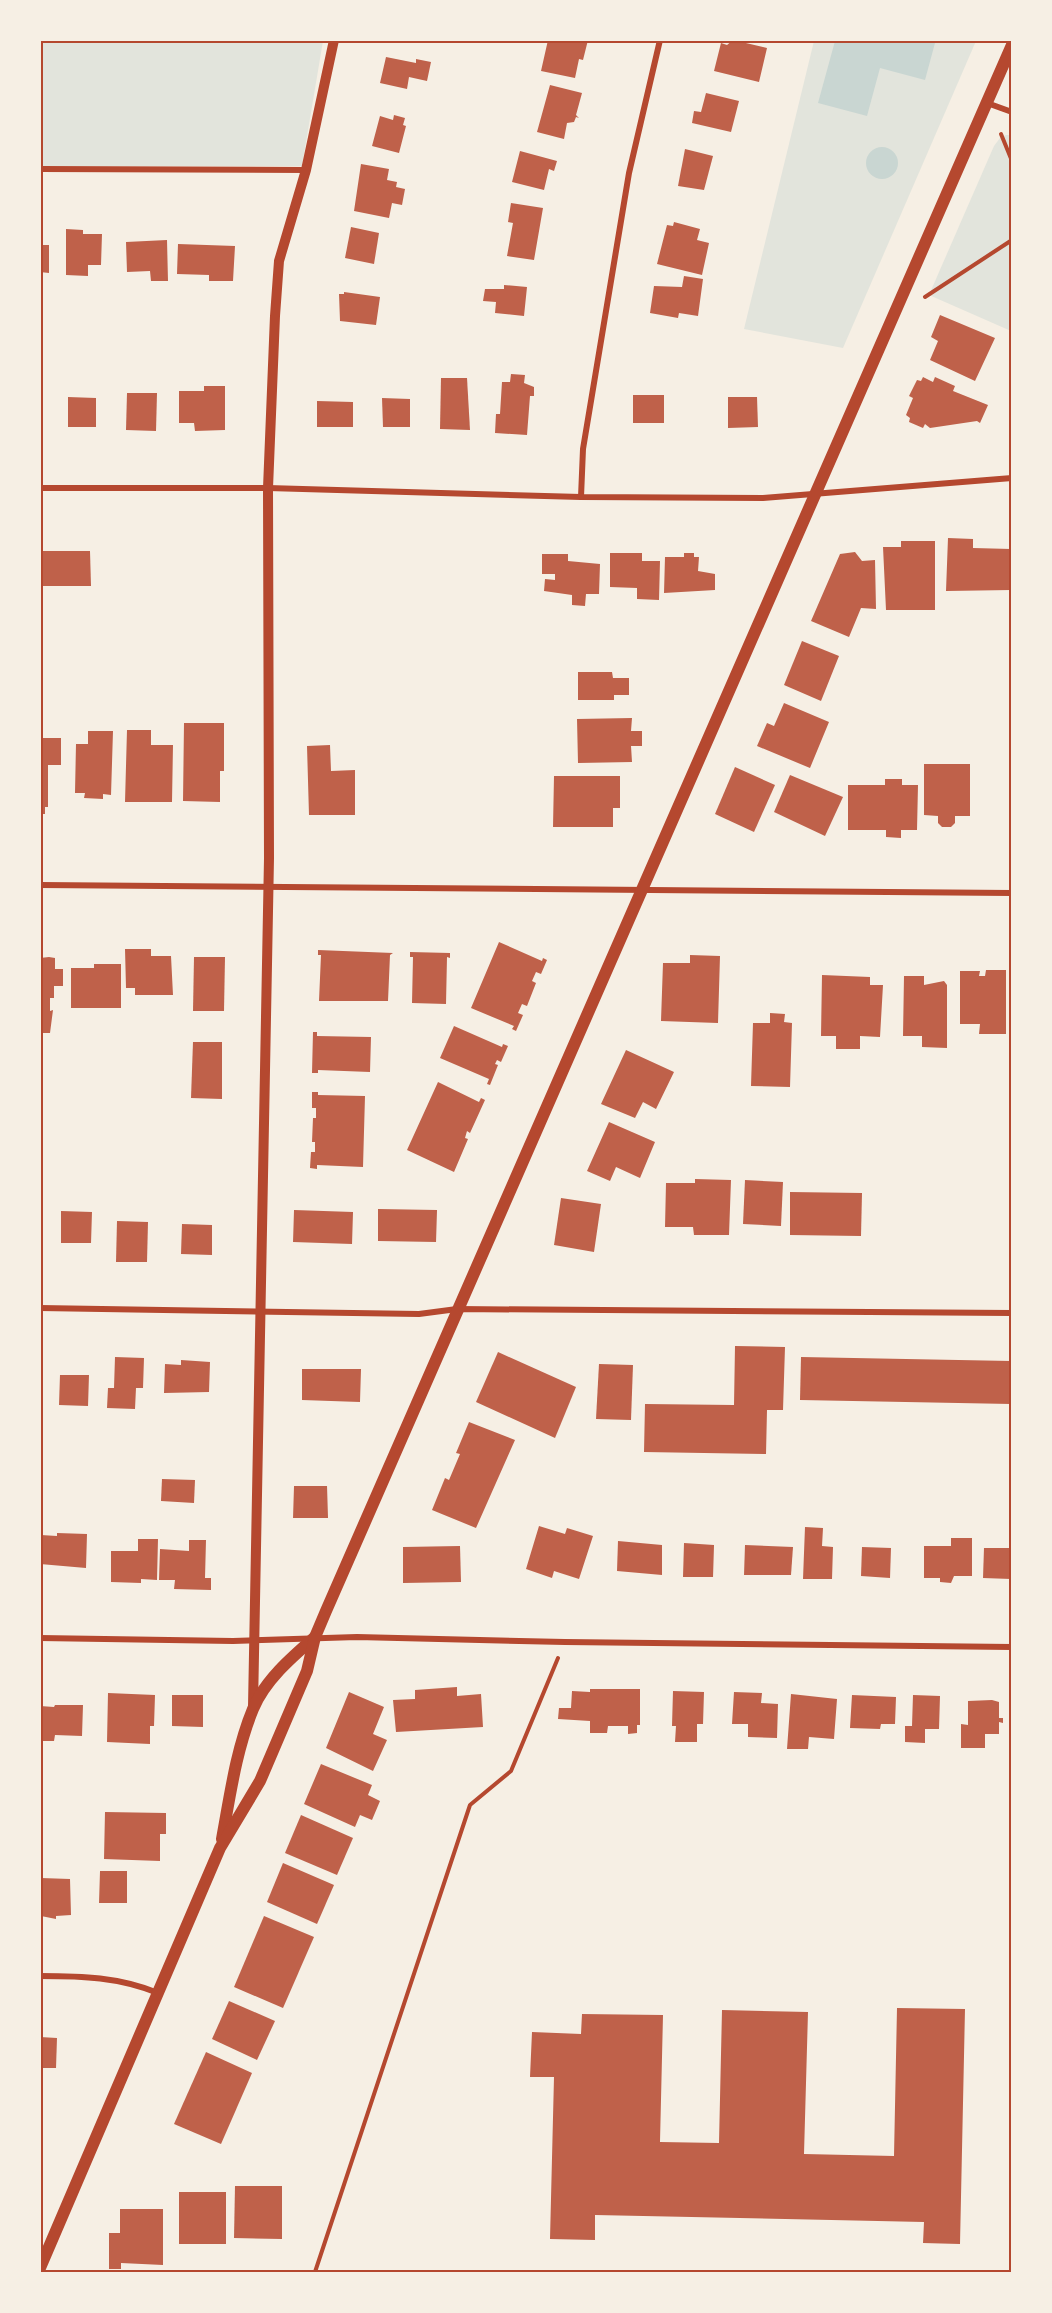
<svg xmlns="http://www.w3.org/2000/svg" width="1052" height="2313" font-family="Lato,sans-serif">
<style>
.green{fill:#e2e4dc}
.water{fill:#c9d6d2}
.building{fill:#bf614a}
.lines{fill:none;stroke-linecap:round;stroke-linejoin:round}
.path{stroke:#b5482f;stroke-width:4}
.minor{stroke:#b5482f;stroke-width:6}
.tertiary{stroke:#b5482f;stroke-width:10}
.secondary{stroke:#b5482f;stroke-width:12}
.neatline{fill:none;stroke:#b5482f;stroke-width:2}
</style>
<rect width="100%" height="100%" fill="#f6efe4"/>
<g class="green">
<path d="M40 41H323L302 166H41Z"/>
<path d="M814 41H976L843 348 744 329Z"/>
<path d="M1006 135H1011V331L929 295 994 146 1000 138Z"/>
</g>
<g class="water">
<path d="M925 40 935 43 925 80 880 68 867 116 818 103 835 41Z"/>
<circle cx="882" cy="163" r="16"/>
</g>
<g class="building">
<path d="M548 40H588L583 60 579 59 575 78 541 71Z"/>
<path d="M733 40 767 48 759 82 714 71 721 43 727 45Z"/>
<path d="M386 57 416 63V59L431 62 427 81 409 77 407 89 380 83Z"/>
<path d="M550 85 582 93 576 115 579 118 576 117 574 122 567 123 564 139 537 132Z"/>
<path d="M706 93 739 101 731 132 692 123 694 111 701 112Z"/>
<path d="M394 115 405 118 403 125 406 126 399 153 372 146 380 116 393 120Z"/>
<path d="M685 149 713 156 704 190 678 186Z"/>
<path d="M520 151 557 161 554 171 549 169 544 190 512 182Z"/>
<path d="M361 164 389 169 387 180 397 182 396 187 405 189 402 205 392 203 389 218 354 211Z"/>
<path d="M511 203 543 208 534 260 507 256 513 223 508 222Z"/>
<path d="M674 222 700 229 697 240 709 243 702 275 657 264 667 225 673 226Z"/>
<path d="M351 227 379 233 374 264 345 258Z"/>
<path d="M66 229 83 230V234H102L101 265H88V276L66 275Z"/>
<path d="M167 240 168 281H151L150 271 127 272 126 242Z"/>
<path d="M178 244 235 246 233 281H209V275L177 274Z"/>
<path d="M40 245H49V273L40 272Z"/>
<path d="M684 276 703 279 698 316 679 313 678 318 650 313 654 286 682 287Z"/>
<path d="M504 285 527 287 524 316 495 313 496 302 483 301 485 289H504Z"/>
<path d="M344 292 380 297 376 325 340 321 339 294H344Z"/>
<path d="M940 315 995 338 975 381 930 360 938 341 931 337Z"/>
<path d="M511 374 525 375 524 383 534 387V396H530L527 435 495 433 496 414H500L502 382H510Z"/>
<path d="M923 377 933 382 935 377 955 386 953 391 988 405 980 423 977 421 930 428 925 424 923 428 909 422 910 418 906 415 913 398 909 396 917 380 921 381Z"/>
<path d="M441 378H467L470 430 440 429Z"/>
<path d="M204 386H225V430L195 431 194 423H179V391H204Z"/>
<path d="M127 393H157L156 431 126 430Z"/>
<rect x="633" y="395" width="31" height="28"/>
<path d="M68 397 96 398V427H68Z"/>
<path d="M728 397H757L758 427 728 428Z"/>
<path d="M382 398 410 399V427H383Z"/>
<path d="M317 401 353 402V427H317Z"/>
<path d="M948 538 973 539V548L1011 549V590L946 591Z"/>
<path d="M901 541H935V610H886L883 547H901Z"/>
<path d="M40 551H90L91 586H40Z"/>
<path d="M855 552 862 561 875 560 876 609 861 608 849 637 811 621 840 554Z"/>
<path d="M610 553H642V561H660L659 600 637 599V588L610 587Z"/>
<path d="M684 553H694V557H699L698 571 715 574V590L664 593 665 557H684Z"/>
<path d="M542 554H568V561L600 564 599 594H586L585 606 572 605V595L544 591 545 579 555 580V574H542Z"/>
<path d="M802 641 839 656 821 701 784 685Z"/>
<path d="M578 672H612L613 678H629V695H614V700H578Z"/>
<path d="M784 703 829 722 810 768 757 746 767 723 774 726Z"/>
<path d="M632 718 631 731H642V746H631L632 762 578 763 577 719Z"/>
<path d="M184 723H224V771H220V802L183 801Z"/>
<path d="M127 730H151V745H173L172 802H125Z"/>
<path d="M88 731H113L111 795 103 794V799L84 798 85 793H75L76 744H88Z"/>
<path d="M40 738H61V765H48V807H45V814H40Z"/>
<path d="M330 745 331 771 355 770V815H309L307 746Z"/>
<path d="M924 764H970V816H955V823L951 827H942L938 823V816L924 815Z"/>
<path d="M735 767 775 785 754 832 715 814Z"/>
<path d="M790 775 843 797 825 836 774 812Z"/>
<path d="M554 776H620V808H613V827H553Z"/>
<path d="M885 779H902V785H918L917 830H901V838L886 837V830H848V785H885Z"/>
<path d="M499 942 542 961 543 958 547 960 541 974 536 972 532 981 536 983 527 1006 522 1004 518 1013 523 1015 516 1031 512 1029 514 1026 471 1008Z"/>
<path d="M125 949H151V956H171L173 995H135V988H126Z"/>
<path d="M318 950 393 953 390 955 388 1001H319L321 955H318Z"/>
<path d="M410 952 450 953V958L447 957 446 1004 412 1003 413 957H410Z"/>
<path d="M690 955 720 956 718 1023 661 1021 663 963H690Z"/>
<path d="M49 957 55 958V969H63V986H54V998H50V1011L53 1010 50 1033H40V958Z"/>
<path d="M194 957H225L224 1011H193Z"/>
<path d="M94 964H121V1008H71V968H94Z"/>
<path d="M986 970H1006V1034H979L980 1024H960V971H980L979 976H985Z"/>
<path d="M822 975 870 977V985H883L880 1037 860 1036V1049H836V1036H821Z"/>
<path d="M904 976H924V985L944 981 947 985V1048L922 1047V1036H903Z"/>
<path d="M770 1013 785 1014 784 1022 792 1023 790 1087 751 1086 753 1023H770Z"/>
<path d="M454 1026 502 1047 503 1044 508 1046 501 1062 497 1060 495 1064 498 1065 490 1085 487 1084 489 1079 440 1058Z"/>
<path d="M313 1032H317V1036L371 1037 370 1072 318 1070V1073H312Z"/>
<path d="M193 1042H222V1099L191 1098Z"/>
<path d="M626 1050 674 1072 656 1109 643 1102 635 1118 601 1104Z"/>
<path d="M438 1082 479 1102 481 1098 485 1100 470 1133 467 1131 465 1138 468 1139 454 1172 407 1150Z"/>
<path d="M312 1092H318V1095L365 1096 363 1167 317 1165V1169L310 1168 311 1152H315V1142H312L313 1118H316V1108H312Z"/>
<path d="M609 1122 655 1142 640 1178 616 1167 610 1181 587 1171Z"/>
<path d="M695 1179 731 1180 729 1235H694L693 1227H665L666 1183H695Z"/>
<path d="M745 1180 783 1182 781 1226 743 1224Z"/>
<path d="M790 1192 862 1193 861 1236 790 1235Z"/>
<path d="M561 1198 601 1204 594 1252 554 1245Z"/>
<path d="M378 1209 437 1210 436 1242 378 1241Z"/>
<path d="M294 1210 353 1212 352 1244 293 1242Z"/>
<path d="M61 1211 92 1212 91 1243H61Z"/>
<path d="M117 1221 148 1222 147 1262H116Z"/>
<path d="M182 1224 212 1225V1255L181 1254Z"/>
<path d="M735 1346 785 1347 783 1410H767L766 1454 644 1452 645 1404 734 1405Z"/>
<path d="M498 1352 576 1387 555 1438 476 1402Z"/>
<path d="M115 1357 144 1358 143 1388H136L135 1409 107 1408 108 1388H114Z"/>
<path d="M801 1357 1011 1361V1404L800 1400Z"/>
<path d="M181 1360 210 1362 209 1392 164 1393 165 1364 181 1365Z"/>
<path d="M599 1364 633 1365 631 1420 596 1419Z"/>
<path d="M302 1369H361L360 1402 302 1400Z"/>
<path d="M60 1375H89L88 1406 59 1405Z"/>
<path d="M469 1422 515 1440 476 1528 432 1510 445 1478 449 1480 460 1454 456 1453Z"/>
<path d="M162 1479 195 1480 194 1503 161 1501Z"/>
<path d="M294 1486H327L328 1518H293Z"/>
<path d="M539 1526 565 1534 567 1528 593 1536 579 1579 554 1571 552 1578 526 1569Z"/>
<path d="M805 1527 823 1528 822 1546 833 1547 832 1579H803Z"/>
<path d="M57 1533 87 1534 86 1568 40 1564 41 1535 57 1536Z"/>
<path d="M951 1538H972V1576H954L951 1583 940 1582V1578H924V1546H951Z"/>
<path d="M138 1539H158L157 1580 141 1579V1583L111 1582V1551H138Z"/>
<path d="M189 1540H206L205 1578H211V1590L174 1589 175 1580H159L160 1549 189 1551Z"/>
<path d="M618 1541 662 1545V1575L617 1571Z"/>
<path d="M684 1543 714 1545 713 1577H683Z"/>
<path d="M745 1545 793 1547 791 1575H744Z"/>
<path d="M460 1546 461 1582 403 1583V1547Z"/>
<path d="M862 1547 891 1548 890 1578 861 1576Z"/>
<path d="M984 1548H1011V1579L983 1578Z"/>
<path d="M457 1687V1696L481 1694 483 1727 396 1732 393 1700 415 1699V1690Z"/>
<path d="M590 1689H640V1725H637V1733L628 1734V1726H608L607 1733H590V1721L558 1719 559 1708H571L572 1691 590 1692Z"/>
<path d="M673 1691 704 1692 703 1724H697V1742H675L676 1726H672Z"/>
<path d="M349 1692 384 1707 373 1734 387 1740 373 1771 326 1748Z"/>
<path d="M734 1692 762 1693 761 1703 778 1704 777 1738 748 1737V1724H732Z"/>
<path d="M108 1693 155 1695 154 1726H150V1744L107 1742Z"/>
<path d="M791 1694 837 1699 834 1739 809 1737 808 1749H787Z"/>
<path d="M172 1695H203V1727L172 1726Z"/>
<path d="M852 1695 896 1697 895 1724H881L880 1729 850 1728Z"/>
<path d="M913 1695 940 1696 939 1729H925V1743L905 1742V1726H912Z"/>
<path d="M992 1700 999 1702V1718H1003V1723L999 1722V1734H985V1748H961V1724L968 1725V1701Z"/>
<path d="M55 1705H83L82 1736 55 1735 54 1741H40V1706L54 1707Z"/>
<path d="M321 1764 372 1785 368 1795 380 1801 372 1820 360 1815 355 1827 304 1804Z"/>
<path d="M105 1812 166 1813V1834H160V1861L104 1859Z"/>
<path d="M301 1815 353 1838 337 1875 285 1853Z"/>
<path d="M283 1863 334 1885 317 1924 267 1902Z"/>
<path d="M100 1871H127V1903H99Z"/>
<path d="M41 1878 70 1879 71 1915 56 1916V1919L41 1916Z"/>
<path d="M264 1916 314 1937 283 2008 234 1987Z"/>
<path d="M229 2001 275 2021 257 2060 212 2039Z"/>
<path d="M897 2008 965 2009 960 2244 923 2243 924 2222 595 2215V2240L550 2239 554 2077H530L532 2032 581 2034 582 2014 663 2015 660 2142 719 2143 722 2010 808 2012 804 2154 894 2156Z"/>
<path d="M40 2037 57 2038 56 2068H40Z"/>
<path d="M206 2052 252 2073 221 2144 174 2124Z"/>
<path d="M235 2186H282V2239L234 2238Z"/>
<rect x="179" y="2192" width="47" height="52"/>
<path d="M120 2209H163V2265L121 2263V2269H109V2233H120Z"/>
</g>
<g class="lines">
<g class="path">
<path d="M1001 134 1012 161"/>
<path d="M925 297 1012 240"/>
<path d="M315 2272 470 1805 511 1771 558 1658"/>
</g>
<g class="minor">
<path d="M987 103 1012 112"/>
<path d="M40 169 306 170"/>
<path d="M40 488H268L581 497 763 498 1012 478"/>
<path d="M581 497 583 449 629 173 660 40"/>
<path d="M40 885 1012 893"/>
<path d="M40 1308 419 1314 457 1309 1012 1313"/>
<path d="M40 1638 233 1641 357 1637 565 1642 1012 1647"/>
<path d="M40 1976C82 1976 119 1977 158 1993"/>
</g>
<path class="tertiary" d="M253 1707 269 858 268 488 275 316 279 261 306 170 334 40"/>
<g class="secondary">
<path d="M222 1839C230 1796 236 1750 253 1709 265 1680 292 1657 315 1637"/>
<path d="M40 2268 220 1848 260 1781 307 1671 315 1637 326 1611 1012 45"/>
</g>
</g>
<rect width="1052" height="2313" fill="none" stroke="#f6efe4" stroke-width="84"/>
<rect x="42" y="42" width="968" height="2229" class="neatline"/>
</svg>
